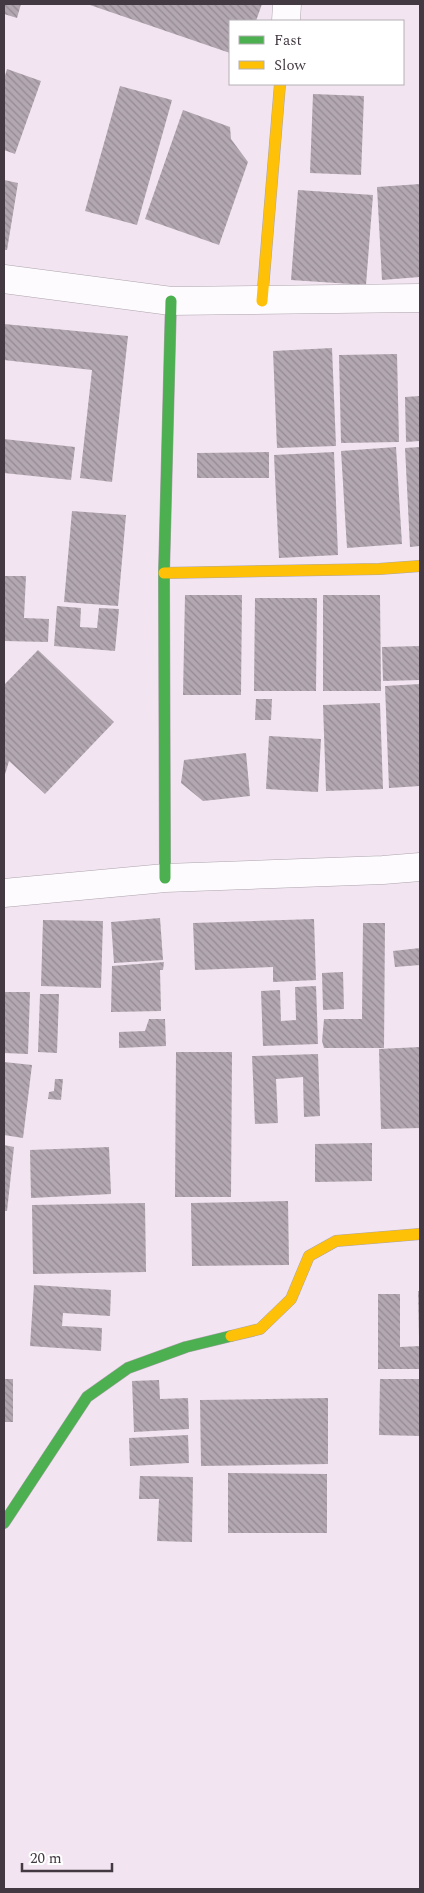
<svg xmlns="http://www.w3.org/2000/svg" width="424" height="1893" font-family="Spectral,serif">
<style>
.building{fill:url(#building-back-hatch)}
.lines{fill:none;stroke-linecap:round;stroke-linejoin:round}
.street-casing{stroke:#ada4ad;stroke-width:29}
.fast-casing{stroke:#ada4ad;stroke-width:12}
.slow-casing{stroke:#ada4ad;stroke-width:12}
.street{stroke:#fdfbfd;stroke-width:28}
.fast{stroke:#4caf50;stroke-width:11}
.slow{stroke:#ffc107;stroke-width:11}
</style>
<defs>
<pattern id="building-back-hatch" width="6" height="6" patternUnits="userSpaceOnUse" patternTransform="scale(1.25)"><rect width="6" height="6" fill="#b3a8b2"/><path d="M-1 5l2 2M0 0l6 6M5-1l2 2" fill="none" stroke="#938a92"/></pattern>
</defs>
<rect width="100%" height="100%" fill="#f2e5f1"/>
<g class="building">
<path d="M4 4H21L17 18 4 14Z"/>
<path d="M87 4H262L256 21H230V53Z"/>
<path d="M7 69 41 81 15 154 4 150V79Z"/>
<path d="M120 86 172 100 137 225 85 211Z"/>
<path d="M313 94 364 96 361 175 310 173Z"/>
<path d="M183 110 230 127 231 139 248 162 219 245 145 219Z"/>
<path d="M4 180 18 183 7 250H4Z"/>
<path d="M420 184V277L382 280 377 187Z"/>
<path d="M298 190 373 195 366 285 291 280Z"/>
<path d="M4 324 128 336 112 482 80 478 92 370 4 360Z"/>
<path d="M332 348 336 446 277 448 273 351Z"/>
<path d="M397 354 399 442 341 443 339 355Z"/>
<path d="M420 396V441L406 442 405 397Z"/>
<path d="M4 439 75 447 71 480 4 473Z"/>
<path d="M396 447 402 544 347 548 341 451Z"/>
<path d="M420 447V546L410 547 405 448Z"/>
<path d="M269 452V478H197V453Z"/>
<path d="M334 452 338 555 279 558 274 455Z"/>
<path d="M72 511 126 515 118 606 64 602Z"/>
<path d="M4 576H26L24 618 49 619 48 642 4 641Z"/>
<path d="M185 595H242L241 695H183Z"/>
<path d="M323 595H380L381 691H323Z"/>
<path d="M255 598H317L316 691H254Z"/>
<path d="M57 606 81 608 80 627 97 628 99 608 119 609 115 651 54 646Z"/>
<path d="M420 646V680L383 681 382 647Z"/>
<path d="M38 650 114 722 45 794 9 761 4 778V685Z"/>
<path d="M420 684V786L389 788 385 686Z"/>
<path d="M256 699H272L271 720H255Z"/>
<path d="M380 703 383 789 326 791 323 705Z"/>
<path d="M269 736 321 739 318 792 266 789Z"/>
<path d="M246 753 250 796 203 801 181 783 184 760Z"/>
<path d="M160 918 163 960 114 963 111 922Z"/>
<path d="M314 919 316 980 273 982V967L195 970 193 923Z"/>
<path d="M43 920 103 921 101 988 41 986Z"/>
<path d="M363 923H385L384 1048H324L322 1041 324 1019H362Z"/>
<path d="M420 948V965L395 967 393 951Z"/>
<path d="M164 962 163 970H160L161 1011 111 1012 112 966Z"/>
<path d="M343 972 344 1009 323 1010 322 973Z"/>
<path d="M316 986 318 1044 263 1046 261 991 280 990 281 1021 296 1020 295 987Z"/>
<path d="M4 992H30L28 1054 4 1053Z"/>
<path d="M40 994H59L57 1053 38 1052Z"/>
<path d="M149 1019H165L166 1046 119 1048V1032L145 1031Z"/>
<path d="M420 1047V1128L381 1129 379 1049Z"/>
<path d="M176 1052H232L231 1197H175Z"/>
<path d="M318 1054 320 1116 304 1117 303 1077 276 1079 278 1123 255 1124 252 1056Z"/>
<path d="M4 1062 32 1065 23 1138 4 1135Z"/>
<path d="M55 1079H63L61 1100 48 1099 49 1092 54 1091Z"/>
<path d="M372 1143V1181L315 1182V1144Z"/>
<path d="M4 1145 14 1147 7 1211H4Z"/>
<path d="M109 1147 111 1194 31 1198 30 1150Z"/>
<path d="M288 1201 289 1265 192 1266 191 1203Z"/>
<path d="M145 1203 146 1272 33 1274 32 1205Z"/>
<path d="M34 1285 111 1290 110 1316 63 1313 62 1326 102 1328 101 1351 30 1346Z"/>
<path d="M418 1291H420V1338H419Z"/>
<path d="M378 1294H400V1347L420 1346V1369H378Z"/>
<rect x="4" y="1379" width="9" height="43"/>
<path d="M380 1379H420V1436L379 1435Z"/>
<path d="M159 1380 160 1399 188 1398 189 1429 134 1432 132 1381Z"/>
<path d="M328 1398V1464L201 1466 200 1400Z"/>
<path d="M188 1435 189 1463 130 1466 129 1438Z"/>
<path d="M228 1473 327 1474V1533H228Z"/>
<path d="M140 1476 193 1477 192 1542 157 1541 159 1499H139Z"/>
</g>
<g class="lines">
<g class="street-casing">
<g id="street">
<path d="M286 21 287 4"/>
<path d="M4 279 171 301 420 298"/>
<path d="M4 893 165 878 383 870 420 867"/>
</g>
</g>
<g class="fast-casing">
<g id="fast">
<path d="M165 878 164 573 171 301"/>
<path d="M4 1523 87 1397 128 1368 186 1347 231 1336"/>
</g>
</g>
<g class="slow-casing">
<g id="slow">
<path d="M262 301 280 84"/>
<path d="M164 573 379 569 420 566"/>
<path d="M231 1336 260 1329 291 1299 309 1256 336 1241 420 1234"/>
</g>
</g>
<use href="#street" class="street"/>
<use href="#fast" class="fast"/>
<use href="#slow" class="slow"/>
</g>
<rect width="424" height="1893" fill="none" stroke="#433942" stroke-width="10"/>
<rect x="229" y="20" width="175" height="65" fill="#ffffff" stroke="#b4b0b3"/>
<rect x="239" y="36" width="25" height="8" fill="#4caf50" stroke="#b4b0b3"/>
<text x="274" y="45" font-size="15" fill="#433942">Fast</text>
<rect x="239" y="61" width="25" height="8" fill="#ffc107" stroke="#b4b0b3"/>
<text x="274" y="70" font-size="15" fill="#433942">Slow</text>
<path d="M22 1863v8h90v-8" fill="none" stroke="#433942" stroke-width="2.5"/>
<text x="30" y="1863" font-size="15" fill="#433942" stroke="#ffffff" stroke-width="4" paint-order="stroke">20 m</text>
</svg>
